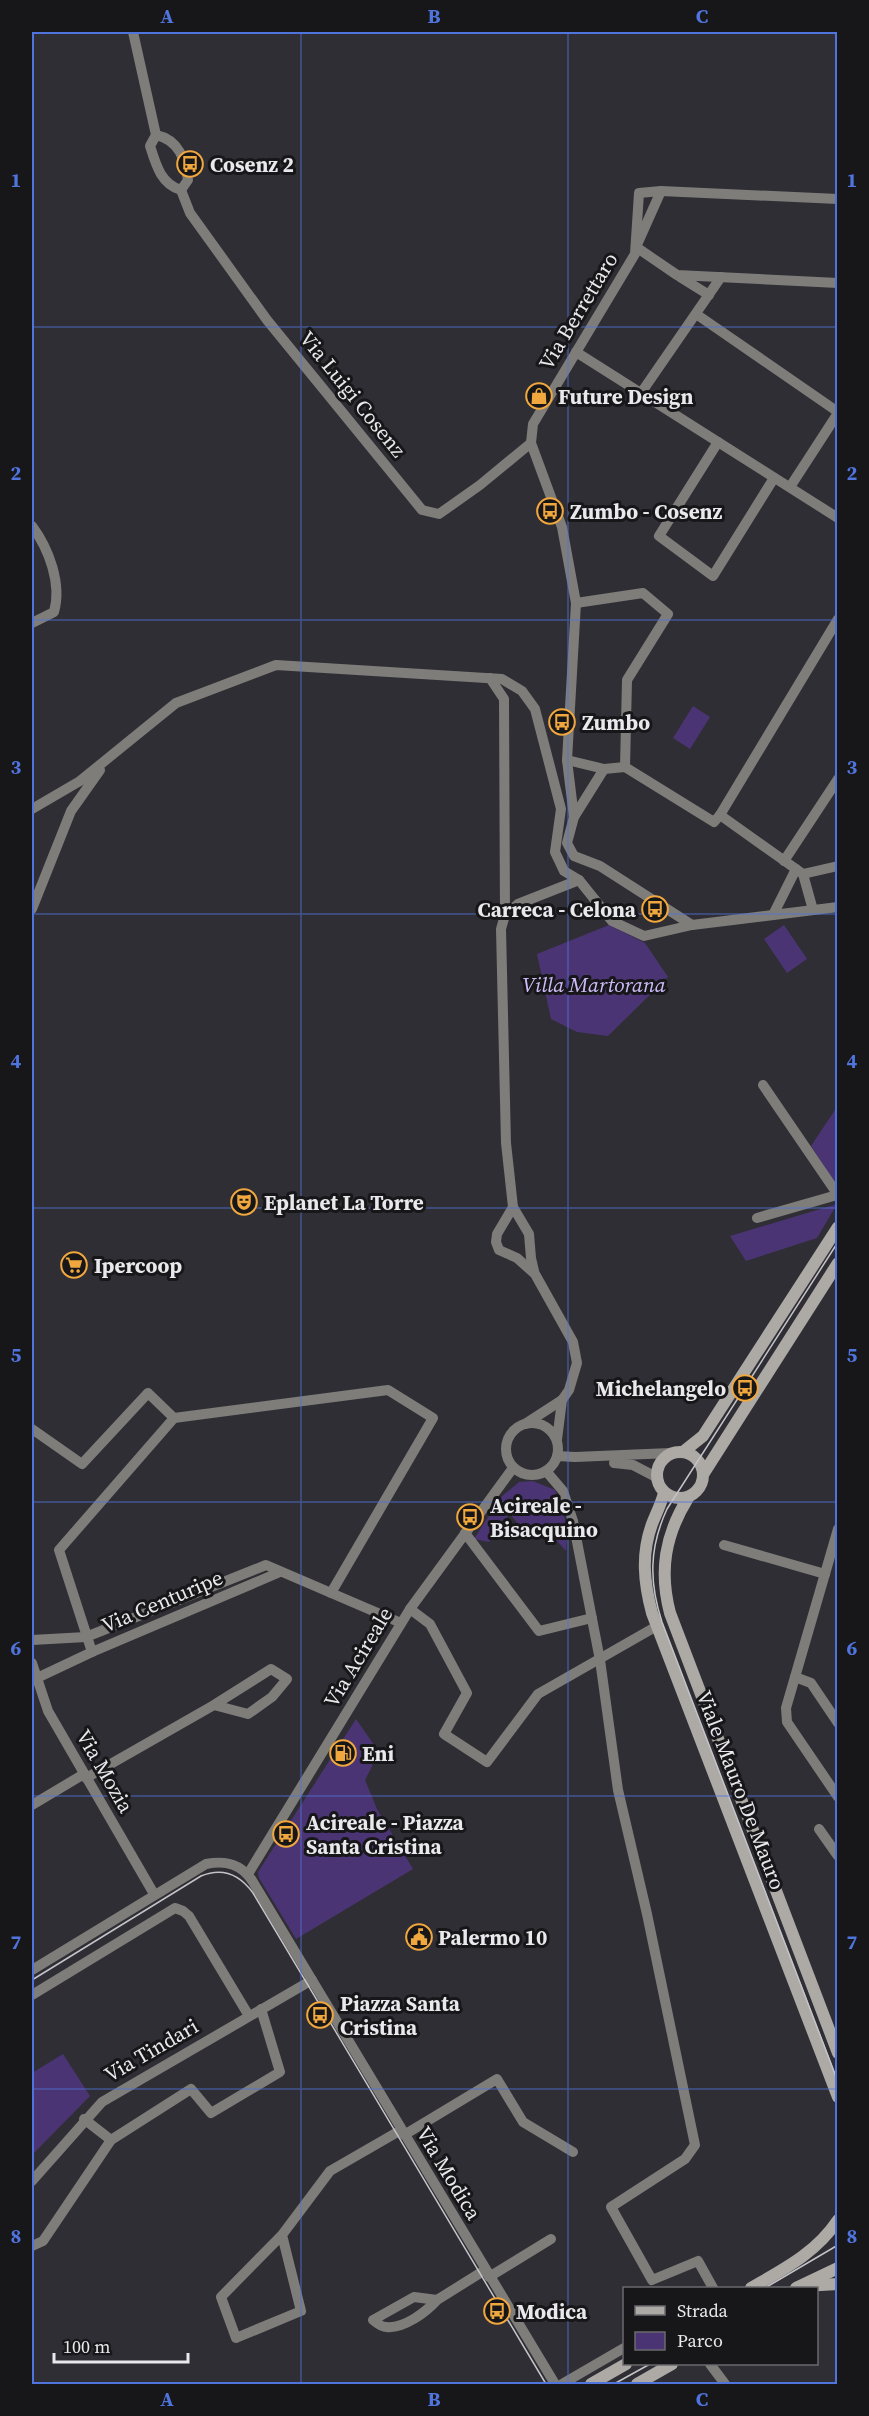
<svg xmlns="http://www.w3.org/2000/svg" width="869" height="2416" font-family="'Source Serif 4',serif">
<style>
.green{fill:#4b3473}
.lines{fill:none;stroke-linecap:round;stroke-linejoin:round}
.street{stroke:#7f7d7a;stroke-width:10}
.secondary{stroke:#ada9a4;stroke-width:12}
.tram{stroke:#c4c3c8;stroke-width:1.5}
.grid{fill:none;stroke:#5074dd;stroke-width:1.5;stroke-opacity:0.55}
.labels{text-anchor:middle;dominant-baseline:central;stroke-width:6;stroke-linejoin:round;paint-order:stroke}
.poi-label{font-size:21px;font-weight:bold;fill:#e9e8ec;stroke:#171619;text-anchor:start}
.street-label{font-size:21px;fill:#e9e8ec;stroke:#171619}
.park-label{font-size:21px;font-style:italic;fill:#cebcf9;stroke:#171619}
.neatline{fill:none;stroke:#5074dd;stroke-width:2}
.grid-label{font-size:20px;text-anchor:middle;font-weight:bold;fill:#5074dd}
</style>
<rect width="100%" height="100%" fill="#2f2e34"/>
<g class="green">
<path d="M693 706 710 717 690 749 673 738Z"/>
<path d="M609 925 645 943 668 977 608 1036 577 1032 551 1019 537 954Z"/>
<path d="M784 925 807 959 787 973 764 939Z"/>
<path d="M837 1107V1185L811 1146Z"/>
<path d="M837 1204 817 1238 746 1261 730 1236Z"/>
<path d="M533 1481 555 1490 568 1528 566 1551 548 1531 538 1524 530 1528 519 1525 510 1514 497 1528 489 1542 474 1539 501 1497 519 1482Z"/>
<path d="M356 1719 379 1752 365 1780 377 1809 413 1869 296 1939 259 1878 258 1872Z"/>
<path d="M63 2054 90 2096 32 2155V2073Z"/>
</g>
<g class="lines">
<g class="street">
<path d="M133 32 156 135 150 146C156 165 161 184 181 190"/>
<path d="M156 135C179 140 185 159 188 180L181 190"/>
<path d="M181 190 190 213 267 320 422 510 439 514 480 485 531 443"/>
<path d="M661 191 636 247 677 275 838 283"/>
<path d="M680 277 709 295"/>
<path d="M696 314 838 412"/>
<path d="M576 352 838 518"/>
<path d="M641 393 721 277"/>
<path d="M718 442 659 536 713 576 774 478"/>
<path d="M790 487 838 413"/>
<path d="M32 526C49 549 62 584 54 612L32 623"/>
<path d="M576 603 643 593 668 614 627 680 625 767 714 822 720 815 838 619"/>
<path d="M490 678 504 699 505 915 501 929 506 1143 513 1207 497 1234 496 1242 499 1250 517 1258 535 1274 573 1342 577 1363 569 1390 562 1400 525 1424"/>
<path d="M567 760 604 769 625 767"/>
<path d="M604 769 574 817 567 843 574 856 600 866 692 925"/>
<path d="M32 809 80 781 176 703 276 665 502 679 522 691 535 709 561 809 555 852 564 871 579 880 612 921 644 936 692 925 838 907"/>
<path d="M720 815 803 874 813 910"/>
<path d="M574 817 567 760 576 603 562 527 531 443 533 424 635 254 639 193 661 191 838 199"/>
<path d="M784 861 838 779"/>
<path d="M803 874 838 866"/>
<path d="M32 909 71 811 100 770"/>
<path d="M505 915 518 904 579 880"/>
<path d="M773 915 796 869"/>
<path d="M763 1085 838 1195"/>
<path d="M513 1207 529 1234 531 1258 534 1271"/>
<path d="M757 1218 837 1195"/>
<path d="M174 1418 388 1390 433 1418 331 1593"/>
<circle cx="532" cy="1449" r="26"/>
<path d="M32 1429 82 1464 148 1393 174 1418 59 1550 92 1652 280 1572"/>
<path d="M557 1440 562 1400"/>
<path d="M557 1456 575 1457 671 1453"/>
<path d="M614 1463 633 1465 656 1477"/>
<path d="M546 1471 563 1491 573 1521 600 1660 618 1790 647 1914 695 2145 685 2159 611 2207 652 2280 698 2261 713 2288"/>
<path d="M838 1529 786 1708 787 1722 838 1797"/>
<path d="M465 1533 539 1631 592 1618"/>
<path d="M724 1545 825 1574"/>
<path d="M410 1609 430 1624 467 1693 444 1734 487 1762 538 1694 657 1626"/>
<path d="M32 1640 86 1637 266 1565 401 1623"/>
<path d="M32 1663 48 1711 154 1894"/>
<path d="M795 1677 811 1683 838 1723"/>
<path d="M37 1678 92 1652"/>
<path d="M86 1778 214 1705 248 1714 272 1697 287 1679 271 1669 214 1705"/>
<path d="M32 1805 84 1774"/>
<path d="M819 1829 838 1856"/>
<path d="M248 1874 410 1609 513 1468"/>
<path d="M32 1970 206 1864C226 1860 242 1864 253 1882L555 2384"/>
<path d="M32 1995 175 1908 183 1911 189 1916 249 2016"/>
<path d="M84 2119 111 2140"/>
<path d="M404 2135 497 2079 523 2122 573 2152"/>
<path d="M32 2181 102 2102 312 1980"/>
<path d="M282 2235 221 2297 236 2338 301 2311 282 2235 330 2171 401 2130"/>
<path d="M32 2246 43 2241 111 2140 191 2089 211 2113 280 2072 261 2009"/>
<path d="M489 2277 551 2239"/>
<path d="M437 2300C426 2312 404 2329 386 2327 381 2327 377 2323 373 2320L414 2297 437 2300 485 2270"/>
<path d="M710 2364 725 2384"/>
<path d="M562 2384 624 2348"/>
</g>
<g class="secondary">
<circle cx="680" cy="1475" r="23"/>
<path d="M683 1452 703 1436 838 1227"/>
<path d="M704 1473 838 1263"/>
<path d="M664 1493C661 1504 656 1514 652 1524 641 1554 644 1583 652 1613L838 2097"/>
<path d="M688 1498C665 1535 659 1571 670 1613L838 2053"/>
<path d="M804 2286 838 2284"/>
<path d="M751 2288C784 2269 816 2253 838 2220"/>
<path d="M796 2288 838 2268"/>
<path d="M591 2384 626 2364"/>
<path d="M637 2384 672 2364"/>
</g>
<g class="tram">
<path d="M838 1242 667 1509C649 1548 649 1582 662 1622L838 2082"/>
<path d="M32 1980 201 1876C223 1867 240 1875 253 1893L546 2384"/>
<path d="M765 2288 838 2245"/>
<path d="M614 2384 650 2364"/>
</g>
</g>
<path class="grid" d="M301 32V2384M568 32V2384M32 327H838M32 620H838M32 914H838M32 1208H838M32 1502H838M32 1796H838M32 2089H838"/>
<defs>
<g id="bus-ring" transform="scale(1.35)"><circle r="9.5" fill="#171619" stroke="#f0a73e" stroke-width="1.5"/><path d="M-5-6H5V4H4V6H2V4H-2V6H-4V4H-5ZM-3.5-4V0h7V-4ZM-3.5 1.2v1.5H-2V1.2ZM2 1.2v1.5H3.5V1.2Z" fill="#f0a73e"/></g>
<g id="shop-ring" transform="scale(1.35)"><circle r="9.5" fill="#171619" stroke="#f0a73e" stroke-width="1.5"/><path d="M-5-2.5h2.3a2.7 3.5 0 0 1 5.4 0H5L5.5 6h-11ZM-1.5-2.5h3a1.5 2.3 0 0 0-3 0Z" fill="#f0a73e"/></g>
<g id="theatre-ring" transform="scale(1.35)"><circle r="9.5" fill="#171619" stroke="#f0a73e" stroke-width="1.5"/><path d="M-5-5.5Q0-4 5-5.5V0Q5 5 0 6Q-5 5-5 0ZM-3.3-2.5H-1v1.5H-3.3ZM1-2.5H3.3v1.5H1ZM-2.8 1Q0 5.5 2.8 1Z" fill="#f0a73e"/></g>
<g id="supermarket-ring" transform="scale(1.35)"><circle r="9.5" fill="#171619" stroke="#f0a73e" stroke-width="1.5"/><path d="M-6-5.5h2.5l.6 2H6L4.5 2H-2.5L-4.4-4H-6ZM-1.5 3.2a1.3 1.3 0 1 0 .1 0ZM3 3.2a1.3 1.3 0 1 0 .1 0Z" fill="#f0a73e"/></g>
<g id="fuel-ring" transform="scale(1.35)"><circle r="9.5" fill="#171619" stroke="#f0a73e" stroke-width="1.5"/><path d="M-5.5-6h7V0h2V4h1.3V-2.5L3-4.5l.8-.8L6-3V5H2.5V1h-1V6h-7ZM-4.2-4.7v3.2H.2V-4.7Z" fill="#f0a73e"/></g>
<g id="civic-ring" transform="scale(1.35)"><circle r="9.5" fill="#171619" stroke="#f0a73e" stroke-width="1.5"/><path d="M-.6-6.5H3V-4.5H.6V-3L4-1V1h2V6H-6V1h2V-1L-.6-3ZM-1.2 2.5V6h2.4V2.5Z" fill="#f0a73e"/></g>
</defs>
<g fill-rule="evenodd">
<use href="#bus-ring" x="190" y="164"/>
<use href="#shop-ring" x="539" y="396"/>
<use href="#bus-ring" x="550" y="511"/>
<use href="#bus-ring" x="562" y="722"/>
<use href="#bus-ring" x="655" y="909"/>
<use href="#theatre-ring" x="244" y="1202"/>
<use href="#supermarket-ring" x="74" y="1265"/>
<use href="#bus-ring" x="745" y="1388"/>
<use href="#bus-ring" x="470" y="1517"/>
<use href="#fuel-ring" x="343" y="1753"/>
<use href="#bus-ring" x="286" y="1834"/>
<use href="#civic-ring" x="419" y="1937"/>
<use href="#bus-ring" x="320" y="2015"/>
<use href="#bus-ring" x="497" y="2311"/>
</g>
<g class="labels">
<g class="poi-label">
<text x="210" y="164">Cosenz 2</text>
<text x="558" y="396">Future Design</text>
<text x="570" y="511">Zumbo - Cosenz</text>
<text x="582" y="722">Zumbo</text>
<text x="636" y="909" text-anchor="end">Carreca - Celona</text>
<text x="264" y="1202">Eplanet La Torre</text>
<text x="94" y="1265">Ipercoop</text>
<text x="726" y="1388" text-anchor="end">Michelangelo</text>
<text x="490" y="1505">Acireale -<tspan x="490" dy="24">Bisacquino</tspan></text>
<text x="362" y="1753">Eni</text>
<text x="306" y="1822">Acireale - Piazza<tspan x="306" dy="24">Santa Cristina</tspan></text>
<text x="438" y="1937">Palermo 10</text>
<text x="340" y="2003">Piazza Santa<tspan x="340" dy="24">Cristina</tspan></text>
<text x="516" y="2311">Modica</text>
</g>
<g class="street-label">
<text transform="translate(578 311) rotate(-59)">Via Berrettaro</text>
<text transform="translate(353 394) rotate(51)">Via Luigi Cosenz</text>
<text transform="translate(162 1601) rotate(-23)">Via Centuripe</text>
<text transform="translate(358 1657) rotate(-59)">Via Acireale</text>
<text transform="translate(105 1771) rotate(60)">Via Mozia</text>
<text transform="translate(741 1790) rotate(69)">Viale Mauro De Mauro</text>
<text transform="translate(151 2050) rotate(-30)">Via Tindari</text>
<text transform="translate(449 2173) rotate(59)">Via Modica</text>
</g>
<g class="park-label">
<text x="594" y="984">Villa Martorana</text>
</g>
</g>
<rect width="869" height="2416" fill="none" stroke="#171619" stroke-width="66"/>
<rect x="623" y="2287" width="195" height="78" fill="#171619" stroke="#6b6a6d" stroke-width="1.5"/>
<rect x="635" y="2306" width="30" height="9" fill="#ada9a4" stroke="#6b6a6d" stroke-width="1.5"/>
<text x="677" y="2317" font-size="18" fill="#e9e8ec">Strada</text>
<rect x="635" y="2332" width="30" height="18" fill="#4b3473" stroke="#6b6a6d" stroke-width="1.5"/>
<text x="677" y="2347" font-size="18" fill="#e9e8ec">Parco</text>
<path d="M54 2353v9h134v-9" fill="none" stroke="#e9e8ec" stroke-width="3"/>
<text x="63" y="2353" font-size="18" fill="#e9e8ec" stroke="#171619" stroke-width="4.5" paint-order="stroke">100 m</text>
<rect x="33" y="33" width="803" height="2350" class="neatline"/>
<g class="grid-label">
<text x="167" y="23">A</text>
<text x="434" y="23">B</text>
<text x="702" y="23">C</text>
<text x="16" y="187">1</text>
<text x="852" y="187">1</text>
<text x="16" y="480">2</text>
<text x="852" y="480">2</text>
<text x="16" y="774">3</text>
<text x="852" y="774">3</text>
<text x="16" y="1068">4</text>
<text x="852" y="1068">4</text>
<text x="16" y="1362">5</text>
<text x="852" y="1362">5</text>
<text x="16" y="1655">6</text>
<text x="852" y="1655">6</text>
<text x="16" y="1949">7</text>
<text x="852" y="1949">7</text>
<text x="16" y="2243">8</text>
<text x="852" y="2243">8</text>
<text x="167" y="2406">A</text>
<text x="434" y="2406">B</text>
<text x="702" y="2406">C</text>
</g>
</svg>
